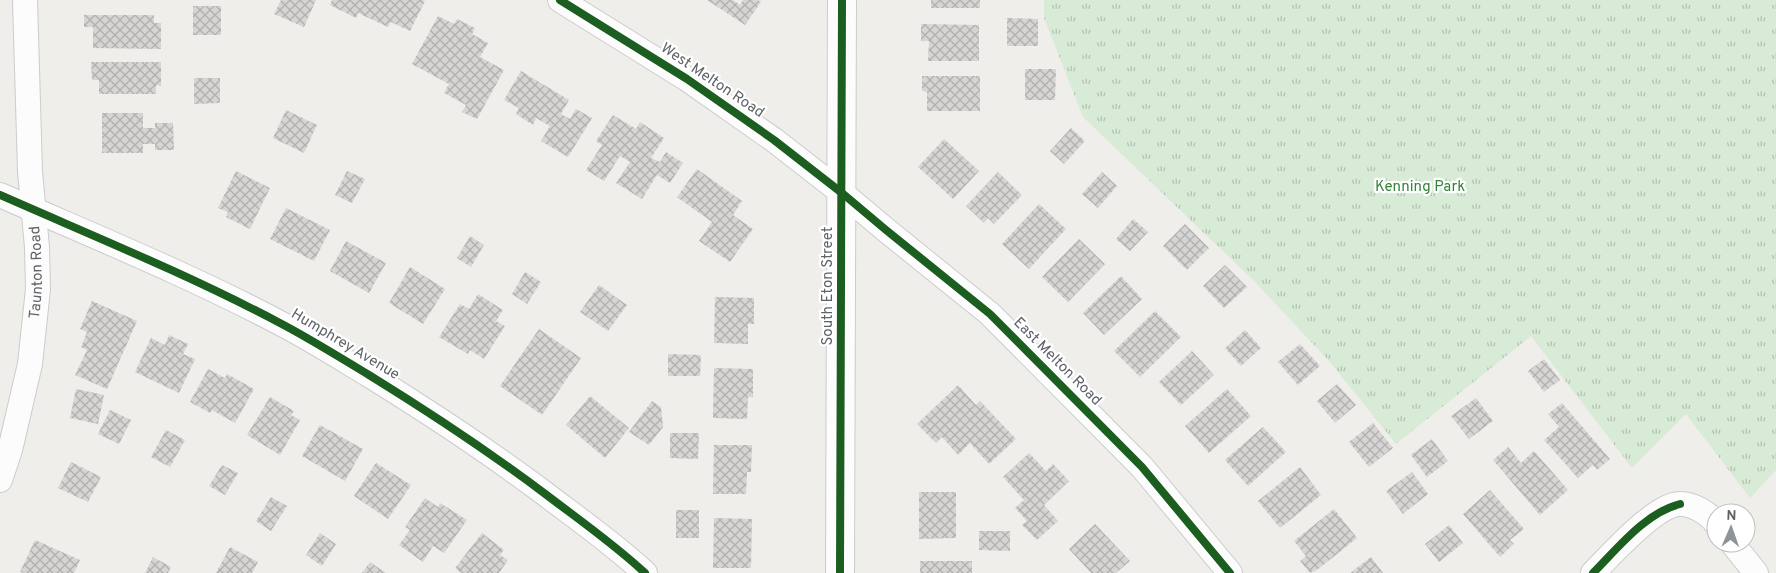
<svg xmlns="http://www.w3.org/2000/svg" width="1776" height="573" font-family="Overpass,sans-serif">
<style>
.park{fill:url(#park-tufts)}
.building{fill:url(#building-cross-hatch)}
.lines{fill:none;stroke-linecap:round;stroke-linejoin:round}
.minor-casing{stroke:#cbcccc;stroke-width:26}
.tertiary-casing{stroke:#cbcccc;stroke-width:30}
.minor{stroke:#fdfcfc;stroke-width:24}
.tertiary{stroke:#fdfcfc;stroke-width:28}
.cycleway-casing{stroke:#fff;stroke-width:11}
.cycleway{stroke:#1b5e20;stroke-width:8}
.labels{text-anchor:middle;dominant-baseline:central;stroke-width:4.5;stroke-linejoin:round;paint-order:stroke}
.street-label{font-size:15px;fill:#5f6368;stroke:#fff}
.park-label{font-size:15px;fill:#348238;stroke:#fff}
</style>
<defs>
<pattern id="park-tufts" width="24" height="20" patternUnits="userSpaceOnUse" patternTransform="scale(1.25)"><rect width="24" height="20" fill="#d8ebd6"/><path d="M3 7l-1-3M5 7V3M7 7l1-3M15 17l-1-3M17 17v-4M19 17l1-3" fill="none" stroke="#b2c2b1"/></pattern>
<pattern id="building-cross-hatch" width="8" height="8" patternUnits="userSpaceOnUse" patternTransform="scale(1.25)"><rect width="8" height="8" fill="#d6d5d3"/><path d="M0 0l8 8M0 8l8-8" fill="none" stroke="#b1b0af"/></pattern>
</defs>
<rect width="100%" height="100%" fill="#efeeea"/>
<path class="park" d="M1044 0H1776V470L1750 498 1686 414 1632 468 1531 336 1396 444 1329 361 1255 282 1083 117 1044 18Z"/>
<g class="building">
<path d="M281 0H316L304 27 274 14Z"/>
<path d="M332 0H422L425 1 410 31 391 22 388 27 358 13 356 18 330 5Z"/>
<path d="M707 0H733L740 5 743 0H758L761 2 745 25Z"/>
<rect x="931" y="0" width="49" height="8"/>
<rect x="193" y="6" width="28" height="29"/>
<path d="M84 15H154V23H161V49L93 48V27H84Z"/>
<path d="M438 16 454 24 457 19 475 28 472 34 488 43 480 57 504 70 477 119 462 112 466 105 444 93 449 84 412 64Z"/>
<path d="M1007 18 1038 19V46H1007Z"/>
<path d="M921 24 979 25V61H928L929 41H921Z"/>
<path d="M91 62H161V86L156 85V94H99V80H92Z"/>
<path d="M1025 69H1056L1055 100H1025Z"/>
<path d="M521 71 569 100 561 114 570 119 576 109 592 118 568 157 541 141 550 126 536 118 533 125 516 114 519 108 504 100Z"/>
<path d="M922 76H980V111H927V92L922 91Z"/>
<path d="M194 78H220V103L194 104Z"/>
<path d="M286 110 317 125 304 153 273 138Z"/>
<path d="M102 113H143V128H155V123H173L174 150H155V144H143V153H102Z"/>
<path d="M613 115 636 129 640 122 664 138 651 158 660 162 666 152 683 163 670 183 657 175 642 199 616 183 630 162 620 156 604 181 586 170 602 145 596 141Z"/>
<path d="M1071 128 1085 141 1064 164 1050 151Z"/>
<path d="M944 139 979 171 953 199 918 167Z"/>
<path d="M697 169 742 201 733 215 753 229 730 262 699 241 712 222 677 197Z"/>
<path d="M236 171 270 188 250 229 226 217 228 212 218 208Z"/>
<path d="M347 171 365 179 352 203 335 195Z"/>
<path d="M998 172 1022 195 994 224 988 218 984 223 966 206Z"/>
<path d="M1102 172 1117 186 1098 208 1082 194Z"/>
<path d="M1039 204 1066 229 1029 269 1002 244Z"/>
<path d="M286 208 330 230 314 261 270 239Z"/>
<path d="M1133 219 1148 232 1130 251 1116 239Z"/>
<path d="M1185 224 1209 248 1187 270 1163 246Z"/>
<path d="M470 236 484 245 471 267 457 258Z"/>
<path d="M1079 239 1105 264 1068 302 1042 277Z"/>
<path d="M346 241 386 263 369 293 330 271Z"/>
<path d="M1225 265 1247 287 1224 308 1203 286Z"/>
<path d="M410 267 445 289 423 324 389 303Z"/>
<path d="M525 272 541 282 527 304 512 294Z"/>
<path d="M1121 276 1142 299 1104 335 1083 313Z"/>
<path d="M599 285 627 305 608 331 580 312Z"/>
<path d="M478 294 503 310 496 321 505 326 484 359 470 350 468 354 439 337 460 304 469 309Z"/>
<path d="M715 297 754 298V324H748V344L714 343Z"/>
<path d="M92 301 137 321 107 389 75 375 87 350 81 347 87 332 80 329Z"/>
<path d="M1155 311 1181 337 1140 377 1114 351Z"/>
<path d="M539 329 581 358 542 415 500 386Z"/>
<path d="M1245 330 1261 348 1241 366 1225 348Z"/>
<path d="M169 335 188 344 183 354 195 359 179 393 135 372 151 338 165 345Z"/>
<path d="M1300 344 1320 366 1298 385 1278 362Z"/>
<path d="M1192 351 1214 375 1181 405 1159 382Z"/>
<path d="M668 354 701 355 700 376H668Z"/>
<path d="M1544 359 1560 380 1544 392 1528 371Z"/>
<path d="M714 368 753 369V397H748L747 419 713 418Z"/>
<path d="M208 369 225 378 227 374 254 389 235 423 212 410 210 413 190 402Z"/>
<path d="M1337 384 1356 405 1335 423 1317 401Z"/>
<path d="M958 385 976 405 980 401 1016 439 989 464 970 443 958 455 942 437 936 443 917 424Z"/>
<path d="M76 389 104 395 98 424 70 418Z"/>
<path d="M1227 389 1251 416 1209 453 1185 426Z"/>
<path d="M590 396 629 428 605 458 566 425Z"/>
<path d="M270 397 294 411 291 415 300 420 280 455 247 435Z"/>
<path d="M1476 398 1493 421 1469 439 1451 416Z"/>
<path d="M652 401 661 407 663 427 649 445 629 432Z"/>
<path d="M1562 403 1610 459 1597 470 1593 465 1578 478 1544 440 1559 427 1548 414Z"/>
<path d="M110 410 131 420 119 444 98 434Z"/>
<path d="M1373 423 1393 448 1369 467 1349 442Z"/>
<path d="M320 425 363 449 345 481 302 456Z"/>
<path d="M1263 427 1286 452 1248 486 1225 460Z"/>
<path d="M166 430 185 440 170 467 151 457Z"/>
<path d="M670 433H699L698 459 670 458Z"/>
<path d="M1432 439 1448 461 1427 477 1411 455Z"/>
<path d="M714 445H752L751 472H747L746 494H713Z"/>
<path d="M1508 447 1521 463 1534 451 1568 490 1540 515 1493 460Z"/>
<path d="M1029 453 1046 471 1053 464 1069 481 1044 505 1058 521 1037 540 1022 525 1027 521 1015 508 1024 500 1003 477Z"/>
<path d="M71 462 101 477 88 502 58 488Z"/>
<path d="M376 463 411 485 388 519 354 496Z"/>
<path d="M222 465 238 473 225 495 209 486Z"/>
<path d="M1300 467 1321 495 1280 528 1258 501Z"/>
<path d="M1412 472 1428 494 1403 514 1386 491Z"/>
<path d="M1490 490 1524 529 1510 540 1514 544 1500 557 1463 514Z"/>
<path d="M919 492H956V538L919 539Z"/>
<path d="M271 497 287 506 271 531 256 521Z"/>
<path d="M425 498 438 507 440 503 467 520 444 553 433 546 423 562 399 545 410 530 405 527Z"/>
<path d="M1334 509 1357 538 1317 570 1310 573 1300 561 1306 556 1294 541Z"/>
<rect x="676" y="510" width="23" height="28"/>
<path d="M714 518 752 519 751 568H713Z"/>
<path d="M1095 524 1130 561 1116 573H1091L1069 549Z"/>
<path d="M1449 525 1463 543 1439 562 1425 544Z"/>
<path d="M979 531H1010V551L979 550Z"/>
<path d="M320 533 336 544 322 566 306 555Z"/>
<path d="M482 533 504 550 500 555 508 560 499 573H461L455 568Z"/>
<path d="M35 540 80 560 74 573H24L20 572Z"/>
<path d="M230 547 258 562 252 573H216Z"/>
<path d="M153 557 171 567 168 573H145Z"/>
<path d="M1371 557 1383 573H1350Z"/>
<rect x="920" y="561" width="52" height="12"/>
<path d="M370 562 386 573H362Z"/>
</g>
<g class="lines">
<g class="minor-casing">
<g id="minor">
<path d="M560 0 687 79 774 140 842 193 886 230 990 314 1142 467 1230 573"/>
<path d="M0 195C93 236 187 274 278 322 309 338 339 357 369 375 429 412 488 451 544 493 578 519 614 544 645 573"/>
<path id="s1" d="M0 480 10 450 30 364 38 289 37 247 30 172 25 0"/>
<path d="M1732 543 1756 573"/>
<path d="M1593 573C1611 555 1655 505 1679 504 1692 503 1708 513 1716 523"/>
</g>
</g>
<g class="tertiary-casing">
<path id="tertiary" d="M840 573 842 0"/>
</g>
<use href="#minor" class="minor"/>
<use href="#tertiary" class="tertiary"/>
<g class="cycleway-casing">
<g id="cycleway">
<path d="M560 0 687 79 774 140 842 193 886 230 990 314 1142 467 1230 573"/>
<path d="M0 195C93 236 187 274 278 322 309 338 339 357 369 375 429 412 488 451 544 493 578 519 614 544 645 573"/>
<path d="M840 573 842 0"/>
<path d="M1593 573C1618 548 1645 513 1680 504"/>
</g>
</g>
<use href="#cycleway" class="cycleway"/>
</g>
<g class="labels">
<g class="street-label">
<text transform="translate(712 81) rotate(34)">West Melton Road</text>
<text stroke="none"><textPath href="#s1" startOffset="212">Taunton Road</textPath></text>
<text transform="translate(828 286) rotate(-90)">South Eton Street</text>
<text transform="translate(345 345) rotate(31)">Humphrey Avenue</text>
<text transform="translate(1057 362) rotate(45)">East Melton Road</text>
</g>
<g class="park-label">
<text x="1420" y="187">Kenning Park</text>
</g>
</g>
<g transform="translate(1731 528) rotate(2)"><circle r="24" fill="#ffffff" stroke="#bfc1c3"/>
<path d="M0-4L9 19L0 12L-9 19Z" fill="#919496"/>
<text y="-8" font-size="14" font-weight="bold" text-anchor="middle" fill="#5f6368">N</text>
</g>
</svg>
